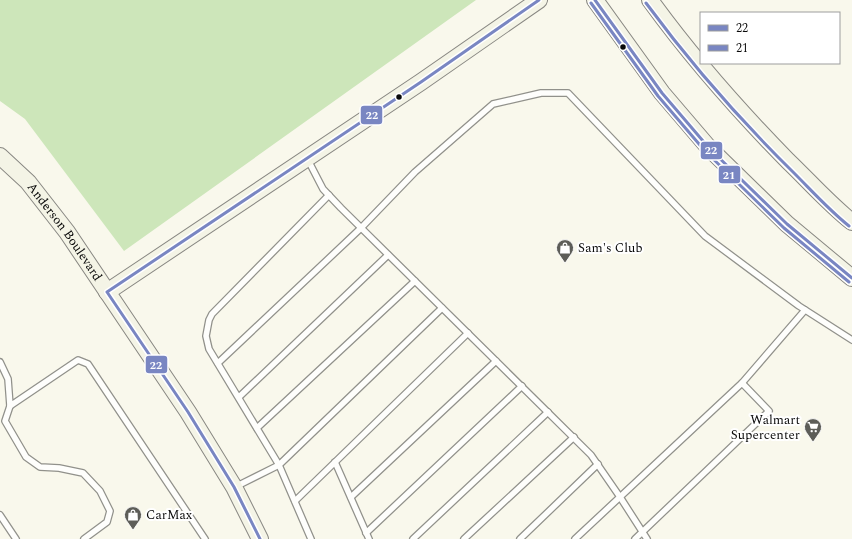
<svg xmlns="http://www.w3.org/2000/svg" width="852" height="539" font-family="Spectral,serif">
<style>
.forest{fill:#cde6ba}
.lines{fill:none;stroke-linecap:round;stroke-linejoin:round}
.lane-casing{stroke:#91918b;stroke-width:8}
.secondary-casing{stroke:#888782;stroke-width:18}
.lane{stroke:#fefefc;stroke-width:5.5}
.secondary{stroke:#f4f4e6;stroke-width:16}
.bus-1-casing{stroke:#fff;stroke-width:6}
.bus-2-casing{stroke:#fff;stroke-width:6}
.bus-1{stroke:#7986c2;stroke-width:3}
.bus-2{stroke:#7986c2;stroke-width:3}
.bus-dot{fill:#090909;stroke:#fff;stroke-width:1.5}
.labels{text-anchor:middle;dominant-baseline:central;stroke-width:4;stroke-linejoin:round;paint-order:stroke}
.street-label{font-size:13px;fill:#090909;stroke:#fff}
.poi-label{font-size:13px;fill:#090909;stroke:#fff;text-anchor:start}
.line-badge{stroke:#fff;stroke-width:1.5}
.badge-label{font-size:11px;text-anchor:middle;font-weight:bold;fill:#fff}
</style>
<rect width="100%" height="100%" fill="#f9f8ec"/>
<path class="forest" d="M0 0H476L124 251 25 119 0 101Z"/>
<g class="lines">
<g class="lane-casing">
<g id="lane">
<path d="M308 160 323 189 341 208 591 455 620 497 647 539"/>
<path d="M0 362 8 379 10 406 78 360 88 364 205 539"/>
<path d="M218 363 361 228 415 172 493 104 541 93H568L705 236 799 306 852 340"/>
<path d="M742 383 805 310"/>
<path d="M239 397 388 255"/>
<path d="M10 406 5 421 26 457 40 467 59 468 83 473 100 491 110 511 107 522 84 539"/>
<path d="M257 428 415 281"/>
<path d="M335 462 369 539"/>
<path d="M235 487 279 465 442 308"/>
<path d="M351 497 496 361"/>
<path d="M295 501 468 333"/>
<path d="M0 515 16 539"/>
<path d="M366 533 522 386"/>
<path d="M311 539 279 465 209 349 206 336 209 320 212 314 329 195"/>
<path d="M413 539 548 412"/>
<path d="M464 539 574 437"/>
<path d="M520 539 598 464"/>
<path d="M575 539 742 383 769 411 635 539"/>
</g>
</g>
<g class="secondary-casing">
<g id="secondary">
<path d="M595 0 662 93 709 148 787 224 852 278"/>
<path d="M650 0C692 58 738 110 788 161 809 181 829 204 852 222"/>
<path id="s1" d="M0 156 28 182 67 232 188 412 234 487 260 539"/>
<path d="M107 292 421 82 539 0"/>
</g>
</g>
<use href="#lane" class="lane"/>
<use href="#secondary" class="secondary"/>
<g class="bus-1-casing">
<g id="bus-1">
<path d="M595 0 662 93 709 148 787 224 852 278"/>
<path d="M260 539 234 487 188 412 107 292 421 82 539 0"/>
</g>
</g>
<g class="bus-2-casing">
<g id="bus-2">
<path d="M591 3 658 96 705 151 784 228 849 282"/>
<path d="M646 3C691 64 740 120 794 173 812 191 829 210 849 226"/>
</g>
</g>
<use href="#bus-1" class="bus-1"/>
<use href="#bus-2" class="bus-2"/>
</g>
<defs>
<g id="shop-pin" transform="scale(0.9)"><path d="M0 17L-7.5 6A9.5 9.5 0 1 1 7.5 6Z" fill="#5d5d58" stroke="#fff"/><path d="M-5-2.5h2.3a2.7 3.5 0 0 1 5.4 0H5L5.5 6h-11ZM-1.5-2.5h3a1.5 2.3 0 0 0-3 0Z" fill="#fff"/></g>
<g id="supermarket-pin" transform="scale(0.9)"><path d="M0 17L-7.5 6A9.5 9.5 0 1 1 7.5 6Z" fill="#5d5d58" stroke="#fff"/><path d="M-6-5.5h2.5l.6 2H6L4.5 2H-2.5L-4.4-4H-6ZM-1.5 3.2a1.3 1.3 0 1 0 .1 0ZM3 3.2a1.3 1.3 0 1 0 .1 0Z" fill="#fff"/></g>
</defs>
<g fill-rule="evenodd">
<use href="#shop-pin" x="565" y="248"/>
<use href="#supermarket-pin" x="813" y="427"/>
<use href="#shop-pin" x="133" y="515"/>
</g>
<g class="bus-dot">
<circle cx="623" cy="47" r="3.5"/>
<circle cx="399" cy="97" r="3.5"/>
</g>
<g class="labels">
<g class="street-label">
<text stroke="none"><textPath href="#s1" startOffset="100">Anderson Boulevard</textPath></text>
</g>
<g class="poi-label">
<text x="578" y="248">Sam's Club</text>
<text x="800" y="420" text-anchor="end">Walmart<tspan x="800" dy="15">Supercenter</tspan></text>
<text x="146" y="515">CarMax</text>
</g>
</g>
<g class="line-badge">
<rect x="360" y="105" width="23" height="20" rx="4" fill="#7986c2"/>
<rect x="700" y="141" width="23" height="19" rx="4" fill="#7986c2"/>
<rect x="718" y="165" width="23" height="19" rx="4" fill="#7986c2"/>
<rect x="145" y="355" width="23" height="19" rx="4" fill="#7986c2"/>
</g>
<g class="badge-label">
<text x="372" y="119">22</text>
<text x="711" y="154">22</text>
<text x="729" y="179">21</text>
<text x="156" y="369">22</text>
</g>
<rect x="700" y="12" width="140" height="52" fill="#ffffff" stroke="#9d9d9d"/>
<rect x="708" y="25" width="20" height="6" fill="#7986c2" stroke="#9d9d9d"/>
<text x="736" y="32" font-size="12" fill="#090909">22</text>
<rect x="708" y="45" width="20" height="6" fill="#7986c2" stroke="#9d9d9d"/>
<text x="736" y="52" font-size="12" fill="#090909">21</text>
</svg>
